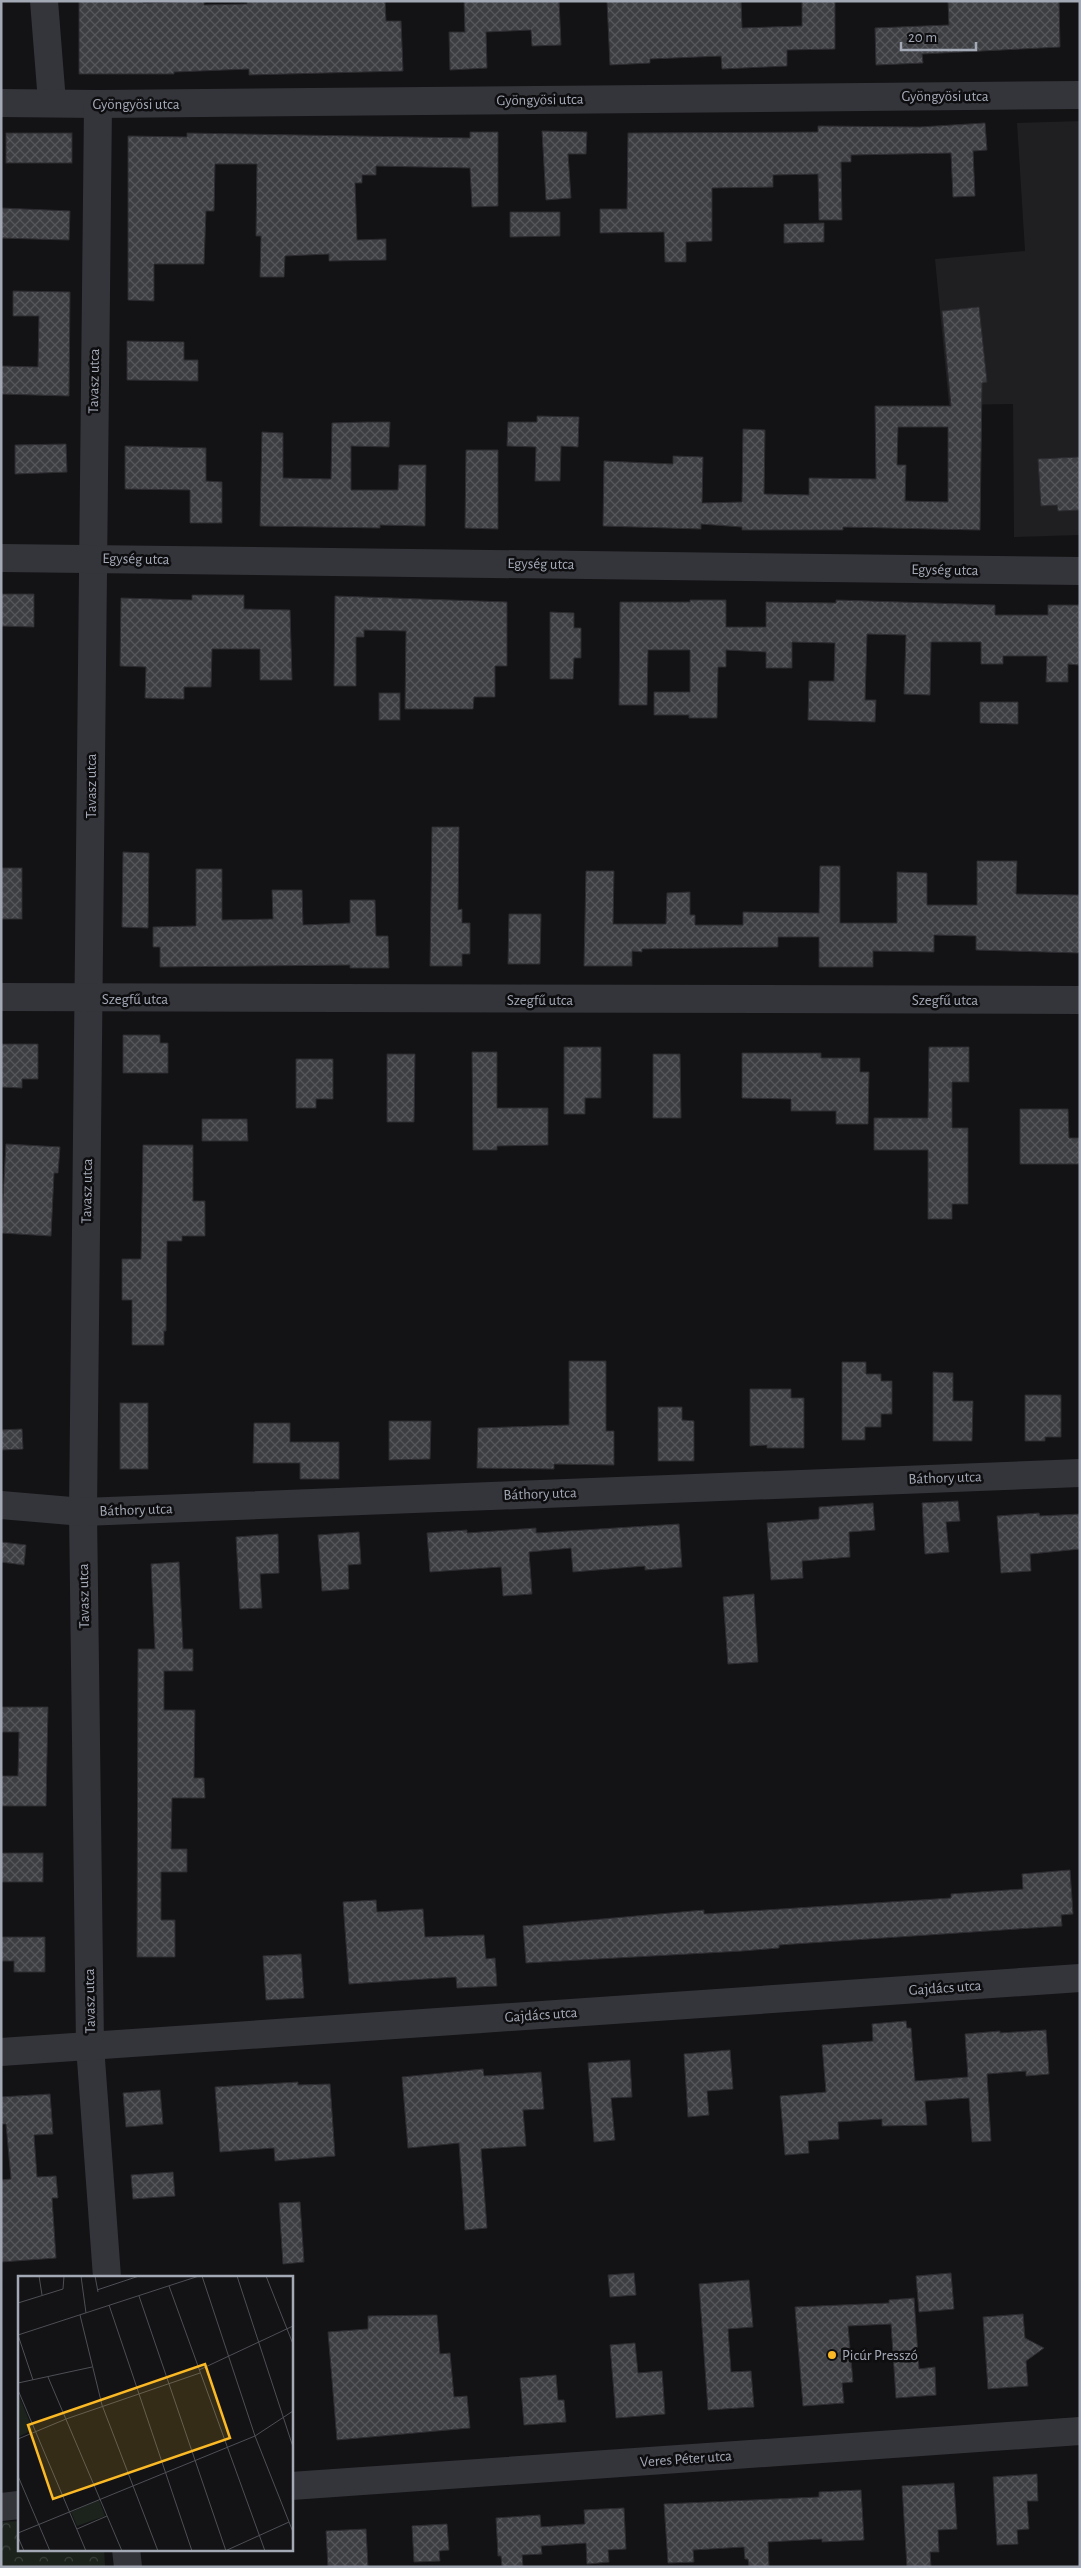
<svg xmlns="http://www.w3.org/2000/svg" width="1081" height="2568" font-family="'Alegreya Sans',sans-serif">
<style>
.built{fill:#1f1f22}
.park{fill:url(#park-crowns)}
.building{fill:url(#building-cross-hatch);stroke:#2d2d31;fill-rule:evenodd}
.lines{fill:none;stroke-linecap:round;stroke-linejoin:round}
.minor{stroke:#34353a;stroke-width:28}
.poi-dot{fill:#fbb925;stroke:#0e0e10;stroke-width:2}
.labels{text-anchor:middle;dominant-baseline:central;stroke-width:5;stroke-linejoin:round;paint-order:stroke}
.street-label{font-size:15px;fill:#a4a9b6;stroke:#0e0e10}
.poi-label{font-size:15px;fill:#a4a9b6;stroke:#0e0e10;text-anchor:start}
.inset-road{fill:none;stroke:#4d4f55;stroke-width:1}
.view{fill:#fbb925;fill-opacity:0.15;stroke:#fbb925;stroke-width:2.5}
.inset-edge{fill:none;stroke:#a4a9b6;stroke-width:2.5}
</style>
<defs>
<pattern id="park-crowns" width="20" height="18" patternUnits="userSpaceOnUse" patternTransform="scale(1.25)"><rect width="20" height="18" fill="#1b231c"/><path d="M2 6a3 3 0 1 1 6 0M12 15a3 3 0 1 1 6 0" fill="none" stroke="#39403b"/></pattern>
<pattern id="building-cross-hatch" width="8" height="8" patternUnits="userSpaceOnUse" patternTransform="scale(1.25)"><rect width="8" height="8" fill="#3d3e42"/><path d="M0 0l8 8M0 8l8-8" fill="none" stroke="#56575b"/></pattern>
</defs>
<rect width="100%" height="100%" fill="#131315"/>
<path class="built" d="M1080 121V535L1014 537 1013 404 949 405 935 259 1025 251 1017 123Z"/>
<path class="park" d="M19 2521V2549H104L105 2567H1V2522Z"/>
<g class="building">
<path d="M79 1H143V3L204 1V5L247 4V1H385L386 21H401L403 71 249 75V69L174 72V74H79Z"/>
<path d="M464 1H559L561 45 532 46 531 30 486 32 487 68 450 70 449 32H465Z"/>
<path d="M607 1H741L742 28 802 26V1H835V49L787 50V66L722 69 721 56 650 59V63L610 65Z"/>
<path d="M948 1H1059L1060 47 922 54 923 63 876 65 875 28 949 25Z"/>
<path d="M985 123 987 150 973 151 975 196 953 197 951 153 851 155V162H841L842 220H819L818 174 773 175V187L712 188V241L686 242V262H665L664 232 600 233V209H627L628 133 818 132V126L920 127Z"/>
<path d="M542 131 587 132 586 154H568L571 198 546 200Z"/>
<path d="M470 132H498V206L472 207 470 168 376 166V175H362V183H355L357 240 386 239V260L329 261V254L285 256 284 277H260L261 236H256L257 164H215L214 211H206L204 264H154V301L128 300V136L187 137V133L470 138Z"/>
<rect x="6" y="133" width="66" height="30"/>
<path d="M1 208 70 211 69 240 1 238Z"/>
<path d="M510 212H560V236L510 237Z"/>
<path d="M824 223V242L784 243V224Z"/>
<path d="M13 291 70 292 69 396 1 394V366L38 367 39 316H13Z"/>
<path d="M979 307 987 382 982 383 980 530 843 527V530H742V527L701 524V529L603 526 604 461 673 464V456L703 457 702 503 742 502 743 429 765 430 764 494 809 495V478L876 479 875 406H951L942 311ZM898 427H948V502L905 501 906 465H897Z"/>
<path d="M127 341 184 342V360H198V381L127 380Z"/>
<path d="M537 416 579 417 578 447 561 446 560 481H535L536 447 507 446 508 422H537Z"/>
<path d="M367 422H390L389 447 351 446V490H398L399 465H426L425 526 380 525V528L260 526 262 432 283 433V478L331 479 332 423Z"/>
<path d="M66 444 67 472 15 474V445Z"/>
<path d="M125 446 206 448V481L222 482V523H190V490L125 489Z"/>
<path d="M466 450H498V529L465 528Z"/>
<path d="M1080 457V510L1058 511 1057 505 1041 506 1038 459Z"/>
<path d="M1 594H34V627L1 626Z"/>
<path d="M192 595H244V609L290 610 292 680H260V649H212L211 687H184V699L145 698 146 667 120 666 121 598 192 600Z"/>
<path d="M335 596 507 602V666H495V697H474L473 709H405L406 631 364 630V637H356V686H334Z"/>
<path d="M690 600H726V627H766V602L836 603V600L995 605V615H1048V605H1080L1079 665 1068 664V682H1046L1047 656H1003V664H981V642H931L930 695 904 694 906 635 867 634 865 700H876L875 722 808 720 809 681H834L835 643 792 642V668H766V652L726 650V667H718L717 718H689V715H654V692H690V650H648L647 705H619L620 602H690Z"/>
<path d="M550 612 574 613V628H581V658H574L573 679H550Z"/>
<rect x="379" y="693" width="21" height="27"/>
<path d="M980 702H1018V724L980 723Z"/>
<path d="M432 827H459L458 910 462 909V923H470V954H462V966H430Z"/>
<path d="M123 852 149 853 148 928 122 927Z"/>
<path d="M977 861H1017L1016 894 1079 895 1080 953 976 950V936L934 935V952L873 951V967H819V937H778V947L642 949V952L632 951V966H584L586 871H614L613 924H666L667 893 690 892V915H695V925H743V912L819 913 820 866H840V923H897V872L927 873V905H977Z"/>
<rect x="1" y="868" width="21" height="51"/>
<path d="M196 869H222V920L273 919 272 890H302L303 925 350 923V900H375L376 936H388L389 968H350V965L160 967V947H153V927L196 926Z"/>
<path d="M509 914H541L540 964H508Z"/>
<path d="M123 1035H160V1043H168V1073H123Z"/>
<path d="M1 1044H38V1079H22V1088L1 1087Z"/>
<path d="M564 1047H601V1098H585V1114H564Z"/>
<path d="M929 1047H969V1082H952V1128H968V1204H952V1219H928V1150H874V1118H928Z"/>
<path d="M472 1052H497V1108H548V1145L497 1146V1150H473Z"/>
<path d="M742 1053H821V1058H860V1072H869L868 1124H836V1111H791V1099L742 1098Z"/>
<path d="M387 1054H415L414 1122H387Z"/>
<path d="M653 1054H680L681 1118H653Z"/>
<path d="M296 1059H333V1099H316V1108H296Z"/>
<path d="M1020 1109H1068L1069 1138H1080V1164H1020Z"/>
<path d="M202 1119H247L248 1141H202Z"/>
<path d="M6 1144 60 1147 58 1173H54L51 1236 1 1233Z"/>
<path d="M143 1145H193V1201H205V1236H182V1241H167L166 1331H164V1345H132V1300H122V1259H141Z"/>
<path d="M569 1361H606V1431H614V1465L554 1464V1469L477 1468 478 1428 569 1425Z"/>
<path d="M842 1362H866V1374H881V1381H892V1414H881V1427H865V1440H842Z"/>
<path d="M933 1372 953 1373V1401H973L972 1441H933Z"/>
<path d="M750 1389H791V1398H804V1448H767V1445L750 1446Z"/>
<path d="M1025 1395H1061V1437H1045V1441H1025Z"/>
<rect x="120" y="1403" width="28" height="66"/>
<path d="M658 1407H682V1420L694 1421V1461H658Z"/>
<path d="M389 1421H431L430 1459 389 1460Z"/>
<path d="M254 1423H290V1442H339V1479H300V1463H253Z"/>
<path d="M22 1429 23 1449 1 1450V1430Z"/>
<path d="M958 1501 960 1521 946 1522 949 1552 925 1554 922 1503Z"/>
<path d="M873 1503 875 1530 849 1532 850 1557 802 1561 803 1578 771 1580 767 1523 819 1519V1507Z"/>
<path d="M1039 1513 1040 1516 1080 1514V1549L1030 1554 1031 1571 1001 1573 997 1516Z"/>
<path d="M679 1524 682 1567 645 1570V1566L573 1572 571 1548 529 1552 532 1594 503 1596 501 1567 430 1572 427 1533 467 1530V1533L536 1528V1533Z"/>
<path d="M359 1532 361 1564 348 1565 349 1589 322 1591 318 1535Z"/>
<path d="M278 1534 279 1573 260 1574 262 1608 240 1609 236 1537Z"/>
<path d="M1 1542 26 1545 24 1565 1 1562Z"/>
<path d="M179 1562 183 1649H193V1671H164V1710H195L194 1778H204L205 1798H172L171 1849H187V1872H161V1920H175V1957H137L138 1649H155L151 1564Z"/>
<path d="M754 1594 758 1662 728 1664 723 1597Z"/>
<path d="M1 1707H48L46 1806H1V1776H18L19 1732H1Z"/>
<rect x="1" y="1853" width="42" height="29"/>
<path d="M1070 1870 1073 1914 1061 1915 1062 1926 779 1945V1948L742 1951 526 1963 523 1926 704 1910V1914L951 1898V1894L1023 1889 1022 1874Z"/>
<path d="M376 1900 377 1912 423 1909 425 1937 484 1935 486 1959 495 1958 497 1986 457 1988 456 1977 349 1984 343 1902Z"/>
<path d="M1 1937H45V1972H14V1961H1Z"/>
<path d="M301 1954 304 1998 266 2000 263 1956Z"/>
<path d="M906 2021 907 2028H911L915 2081 968 2077 965 2034 1000 2031V2033L1046 2030 1049 2074 1026 2076V2071L987 2074 991 2141 972 2142 969 2098 925 2101 927 2125 882 2126V2119L838 2122 839 2139 808 2141 809 2153 785 2155 780 2096 826 2092 822 2045 873 2041 872 2024Z"/>
<path d="M730 2050 733 2089 707 2091 709 2115 688 2117 684 2054Z"/>
<path d="M630 2060 632 2097 611 2098 615 2140 594 2142 588 2063Z"/>
<path d="M483 2069 484 2076 541 2072 544 2109 523 2110 526 2146 481 2149 487 2228 465 2230 459 2143 408 2148 402 2077Z"/>
<path d="M298 2082V2085L330 2084 335 2156 275 2161 274 2148 220 2152 215 2087Z"/>
<path d="M160 2090 163 2124 126 2127 123 2093Z"/>
<path d="M50 2094 53 2134 34 2135 37 2177 56 2176 58 2198H52L56 2258 1 2262V2180L11 2179 6 2124H1V2097Z"/>
<path d="M173 2172 175 2196 133 2199 131 2175Z"/>
<path d="M300 2202 304 2262 283 2264 279 2203Z"/>
<path d="M634 2273 636 2295 610 2297 608 2275Z"/>
<path d="M951 2273 954 2309 919 2312 916 2276Z"/>
<path d="M749 2280 753 2327 728 2329 731 2372 751 2371 754 2407 708 2410 699 2284Z"/>
<path d="M914 2298 919 2369 935 2367 936 2395 896 2398 891 2324 848 2326 853 2382 842 2383 844 2403 803 2406 795 2307 889 2303V2300Z"/>
<path d="M1023 2314 1025 2338 1044 2348 1026 2361 1028 2386 988 2389 983 2317Z"/>
<path d="M437 2315 440 2354 450 2353 454 2397 467 2396 470 2428 337 2440 328 2332 368 2329V2316Z"/>
<path d="M635 2343 638 2373 662 2371 665 2414 616 2418 610 2345Z"/>
<path d="M556 2375 558 2400H564L566 2422 524 2425 520 2378Z"/>
<path d="M1037 2474 1038 2501H1027L1029 2529 1017 2530 1018 2544 997 2545 993 2477Z"/>
<path d="M954 2483 957 2529 938 2530 939 2552H930L931 2567H907L902 2486Z"/>
<path d="M861 2490 864 2540 822 2542V2539L768 2542 769 2567H749L748 2559H745L744 2547 693 2550 694 2562 668 2563 664 2504 819 2497V2492Z"/>
<path d="M624 2508 626 2549 608 2550 609 2562 587 2564 586 2543 541 2546 542 2554 522 2555 523 2567H502L501 2556H498L496 2518 540 2515 541 2527 585 2524 584 2510Z"/>
<path d="M447 2524 449 2550 439 2551 440 2561 414 2562 412 2526Z"/>
<path d="M366 2529 368 2567H328L326 2531Z"/>
</g>
<g class="lines">
<g class="minor">
<path d="M44 1 52 102"/>
<path d="M1 103 98 104 1080 95"/>
<path d="M98 104 83 1512 90 2046 107 2277"/>
<path d="M1 558 1080 571"/>
<path d="M1 997 1080 1000"/>
<path d="M1 1505 83 1512 1080 1473"/>
<path d="M1 2052 1080 1978"/>
<path d="M291 2486 1080 2431"/>
<path d="M1 2507 19 2505"/>
<path d="M126 2549 128 2567"/>
</g>
</g>
<circle class="poi-dot" cx="832" cy="2355" r="5"/>
<g class="labels">
<g class="street-label">
<text x="945" y="96">Gyöngyösi utca</text>
<text transform="translate(540 100) rotate(-1)">Gyöngyösi utca</text>
<text x="136" y="104">Gyöngyösi utca</text>
<text transform="translate(94 381) rotate(-89)">Tavasz utca</text>
<text transform="translate(136 559) rotate(1)">Egység utca</text>
<text transform="translate(541 564) rotate(1)">Egység utca</text>
<text transform="translate(945 570) rotate(1)">Egység utca</text>
<text transform="translate(91 786) rotate(-90)">Tavasz utca</text>
<text x="135" y="999">Szegfű utca</text>
<text x="540" y="1000">Szegfű utca</text>
<text x="945" y="1000">Szegfű utca</text>
<text transform="translate(87 1191) rotate(-89)">Tavasz utca</text>
<text transform="translate(945 1478) rotate(-2)">Báthory utca</text>
<text transform="translate(540 1494) rotate(-2)">Báthory utca</text>
<text transform="translate(136 1510) rotate(-2)">Báthory utca</text>
<text transform="translate(84 1596) rotate(-91)">Tavasz utca</text>
<text transform="translate(945 1988) rotate(-4)">Gajdács utca</text>
<text transform="translate(90 2001) rotate(-91)">Tavasz utca</text>
<text transform="translate(541 2015) rotate(-4)">Gajdács utca</text>
<text transform="translate(686 2459) rotate(-4)">Veres Péter utca</text>
</g>
<g class="poi-label">
<text x="842" y="2355">Picúr Presszó</text>
</g>
</g>
<g transform="translate(18 2276)">
<rect width="275" height="275" fill="#131315"/>
<path d="M81 224 87 240 59 250 53 236Z" fill="#1b231c"/>
<path d="M0 117 15 154 0 161Z" fill="#1b231c"/>
<path class="inset-road" d="M21 0 24 19M63 0 68 37M77 0 80 16M184 0 237 160 275 256M219 0 275 171M248 0 275 68M151 10 247 275M79 14 121 0M121 20 208 275M0 27 45 13 46 0M91 29 174 275M62 39 84 129 140 275M181 94 275 50M30 101 104 275M15 104 0 59 181 0M0 107 74 91M0 114 68 275M0 163 48 143 182 97M0 200 32 275M59 253 89 240M0 257 237 160 275 135M0 261 6 275M207 275 271 246"/>
<path class="view" d="M187 88 212 162 35 223 10 149Z"/>
<rect width="275" height="275" class="inset-edge"/>
</g>
<rect width="1081" height="2568" fill="none" stroke="#a4a9b6" stroke-width="5"/>
<path d="M901 42v8h75v-8" fill="none" stroke="#a4a9b6" stroke-width="2.5"/>
<text x="908" y="42" font-size="15" fill="#a4a9b6" stroke="#0e0e10" stroke-width="4" paint-order="stroke">20 m</text>
</svg>
